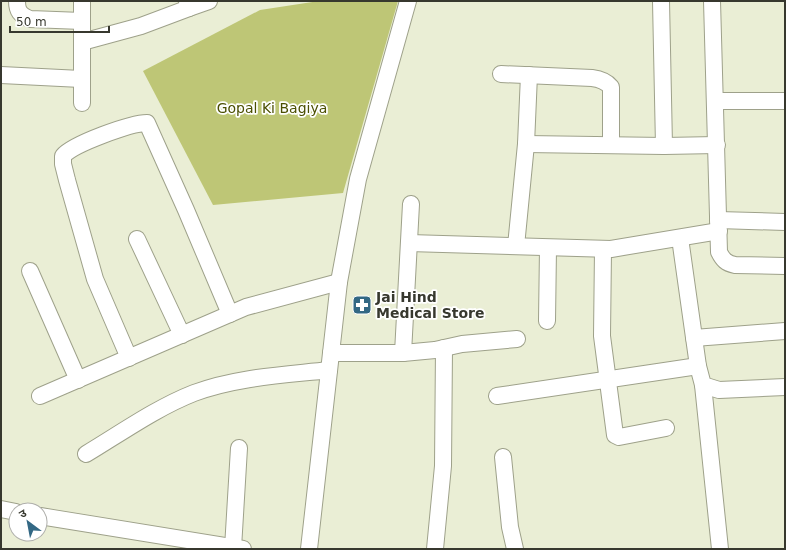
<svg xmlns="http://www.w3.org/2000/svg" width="786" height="550" font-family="'DejaVu Sans','Noto Sans Devanagari',sans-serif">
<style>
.green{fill:#bec676}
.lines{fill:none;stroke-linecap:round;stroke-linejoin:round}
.minor-casing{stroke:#9ea18a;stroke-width:18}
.minor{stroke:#fff;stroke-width:16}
.labels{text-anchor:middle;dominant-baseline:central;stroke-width:3.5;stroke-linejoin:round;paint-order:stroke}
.park-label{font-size:14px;fill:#4b4f02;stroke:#fff}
.poi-label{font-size:14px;font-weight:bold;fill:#37382e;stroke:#fff;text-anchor:start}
</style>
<rect width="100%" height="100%" fill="#eaeed5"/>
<path class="green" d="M319 1H398L343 193 213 205 143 71 260 10Z"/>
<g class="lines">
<g class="minor-casing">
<g id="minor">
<path d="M17 1C17 11 20 15 30 19L82 21"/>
<path d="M187 1 189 8 209 1"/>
<path d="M661 1 664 146"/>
<path d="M712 1 719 252C723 260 726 263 735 265L785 266"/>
<path d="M82 42 141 26 189 8"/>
<path d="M501 74 592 78C600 79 606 81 611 87V145"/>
<path d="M1 75 81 79"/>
<path d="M716 101H785"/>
<path d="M82 103V1"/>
<path d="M526 144 664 146 717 145"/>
<path d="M718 220 785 222"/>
<path d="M680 238 698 366 703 385 719 390 785 387"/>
<path d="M137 239 182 335"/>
<path d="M409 243 611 249 719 231"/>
<path d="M516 246 526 144 529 75"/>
<path d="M603 250 602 336 615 435 619 437 666 428"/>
<path d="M30 271 78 380"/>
<path d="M547 321 548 248"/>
<path d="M694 338 785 331"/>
<path d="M331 353H403L435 350 462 344 517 339"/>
<path d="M403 353 411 204"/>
<path d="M129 358 95 279 67 180 63 164V156C73 144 131 123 147 123L186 210 230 314"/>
<path d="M703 385 720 549"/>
<path d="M40 396 246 307 339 282"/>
<path d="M497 396 698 366"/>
<path d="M86 454C121 433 156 408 194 393 237 377 285 375 329 370"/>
<path d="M503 457 510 527 515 549"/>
<path d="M1 509 16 512"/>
<path d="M40 516 243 549"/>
<path d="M233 548 239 448"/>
<path d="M309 549 339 282 358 179 408 1"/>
<path d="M435 549 443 466 444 348"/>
</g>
</g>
<use href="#minor" class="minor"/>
</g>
<defs>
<g id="pharmacy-square" transform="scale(1)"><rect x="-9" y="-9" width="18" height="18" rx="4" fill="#336884" stroke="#fff"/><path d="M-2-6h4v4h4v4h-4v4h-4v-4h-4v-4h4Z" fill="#fff"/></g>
</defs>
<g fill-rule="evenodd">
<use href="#pharmacy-square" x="362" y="305"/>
</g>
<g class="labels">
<g class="park-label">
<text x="272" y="108">Gopal Ki Bagiya</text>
</g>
<g class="poi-label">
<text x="376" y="297">Jai Hind<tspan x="376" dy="16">Medical Store</tspan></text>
</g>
</g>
<rect width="786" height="550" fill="none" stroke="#37382e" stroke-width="4"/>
<g transform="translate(28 522) rotate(328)"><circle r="19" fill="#ffffff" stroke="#afafab"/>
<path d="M0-3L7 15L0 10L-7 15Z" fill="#336884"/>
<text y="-6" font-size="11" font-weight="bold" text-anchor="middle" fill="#37382e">उ</text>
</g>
<path d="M10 26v6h99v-6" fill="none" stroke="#37382e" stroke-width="2"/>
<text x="16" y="26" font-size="12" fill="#37382e" stroke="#ffffff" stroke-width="3" paint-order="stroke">50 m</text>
</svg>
